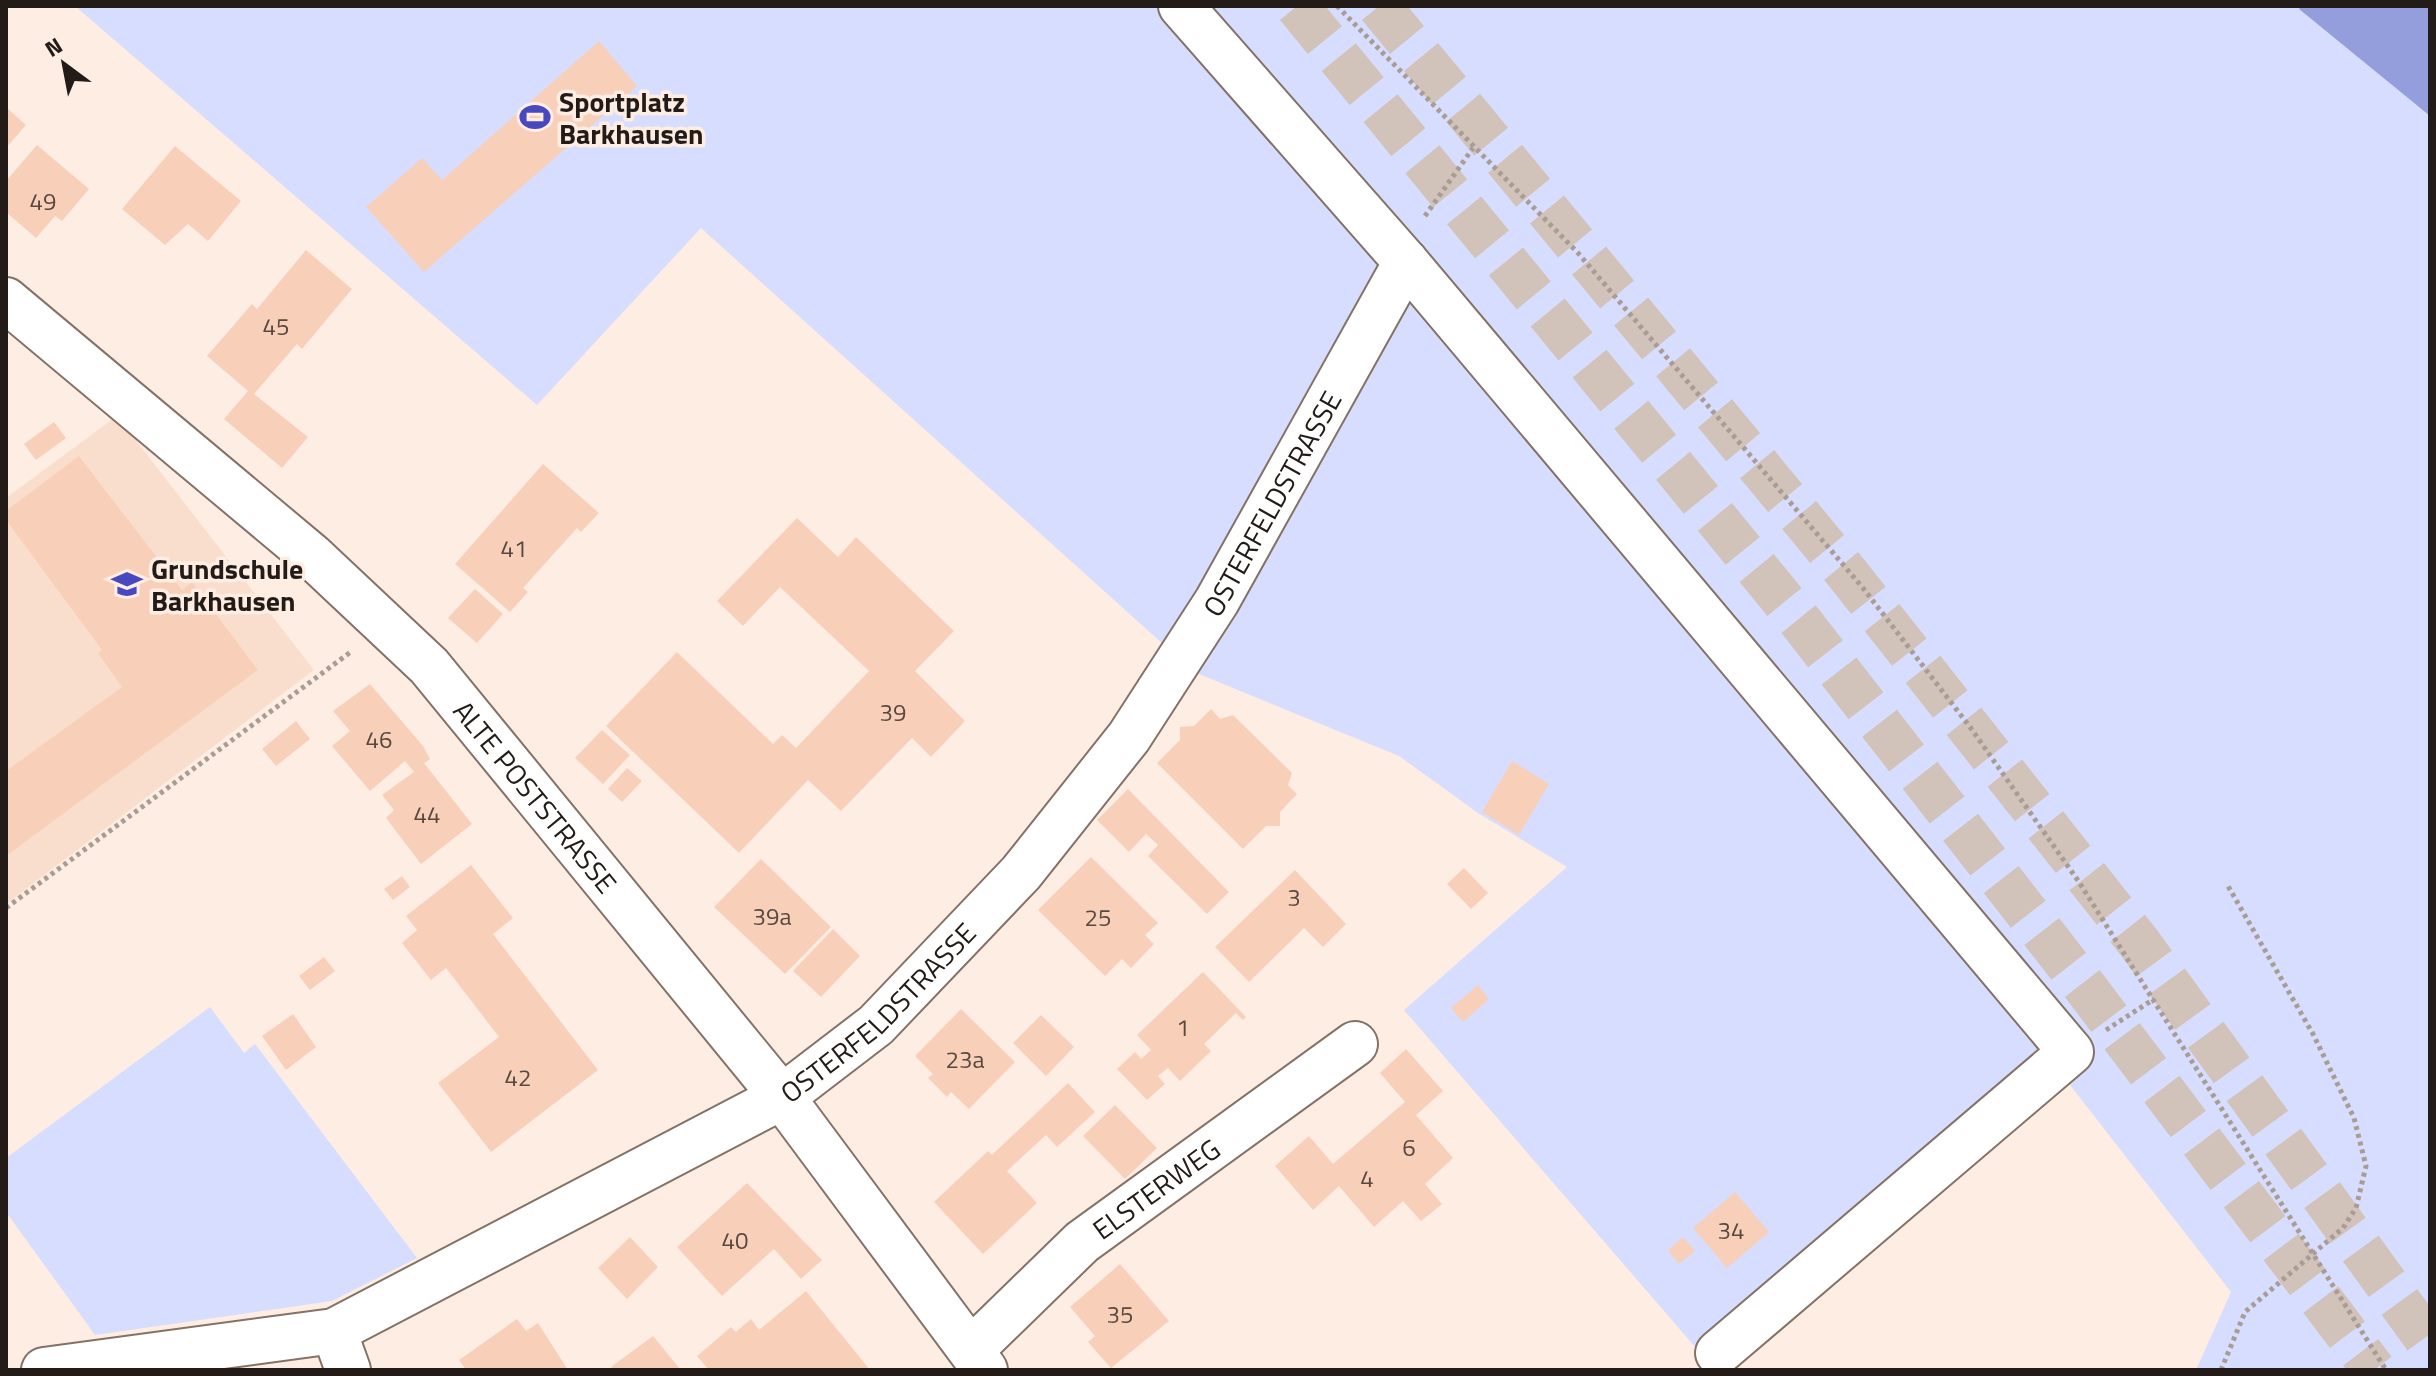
<svg xmlns="http://www.w3.org/2000/svg" width="2436" height="1376" font-family="'Titillium Web',sans-serif">
<style>
.built{fill:#fadecd}
.green{fill:#d7ddfe}
.water{fill:#949edc}
.building{fill:#f8d0b9}
.lines{fill:none;stroke-linecap:round;stroke-linejoin:round}
.highway-tunnel{stroke:#d2c3ba;stroke-width:44;stroke-dasharray:44 22;stroke-linecap:butt}
.minor-casing{stroke:#847267;stroke-width:48}
.path{stroke:#a99c94;stroke-width:5;stroke-dasharray:4 4;stroke-linecap:butt}
.minor{stroke:#fff;stroke-width:44}
.labels{text-anchor:middle;dominant-baseline:central;stroke-width:7;stroke-linejoin:round;paint-order:stroke}
.number-label{font-size:24px;fill:#584840}
.poi-label{font-size:28px;font-weight:bold;fill:#221b17;stroke:#feede3;text-anchor:start}
.street-label{font-size:28px;fill:#221b17;stroke:#feede3}
</style>
<rect width="100%" height="100%" fill="#feede3"/>
<path class="built" d="M117 416 314 670 6 904V498Z"/>
<g class="green">
<path d="M75 6H2301L2299 9 2430 116V1370H2196L2231 1292 2049 1058 1696 1348 1404 1010 1567 867 1478 813 1399 756 1194 672 701 228 537 405Z"/>
<path d="M210 1007 244 1053 255 1044 417 1258 332 1301 95 1335 6 1212V1158Z"/>
</g>
<path class="water" d="M2301 6H2430V116L2299 9Z"/>
<g class="building">
<path d="M599 41 637 86 424 272 366 207 422 158 442 180Z"/>
<path d="M7 108 26 125 6 148V110Z"/>
<path d="M37 145 89 189 62 221 55 216 36 238 6 212V181Z"/>
<path d="M175 146 241 201 208 241 188 224 165 245 122 209Z"/>
<path d="M306 250 352 289 302 349 297 344 254 394 308 437 282 468 224 419 248 391 207 356 252 304 257 309Z"/>
<path d="M54 422 66 438 36 460 24 444Z"/>
<path d="M79 456 182 590 192 582 258 670 6 856V771L122 687 98 653 102 650 6 520V511Z"/>
<path d="M543 464 599 513 581 532 577 528 523 588 528 592 510 612 455 564Z"/>
<path d="M797 518 838 557 856 537 954 631 915 671 965 721 931 757 912 738 841 811 808 780 739 853 606 726 677 652 773 744 782 735 796 748 869 671 780 587 743 626 717 601Z"/>
<path d="M475 589 503 614 477 643 448 618Z"/>
<path d="M370 684 423 746 430 759 424 763 472 824 421 864 386 818 394 810 382 795 414 772 405 761 370 791 332 746 350 731 333 711Z"/>
<path d="M1211 709 1220 719 1233 715 1292 773 1288 785 1297 794 1280 812V826H1266L1243 849 1157 763 1180 740V727L1194 726Z"/>
<path d="M296 721 310 739 276 766 262 749Z"/>
<path d="M602 730 630 755 603 784 575 758Z"/>
<path d="M1512 761 1549 784 1519 835 1482 812Z"/>
<path d="M627 768 642 781 622 802 608 789Z"/>
<path d="M1128 789 1229 892 1207 914 1148 856 1158 845 1146 834 1129 852 1097 820Z"/>
<path d="M1091 857 1158 923 1145 935 1154 944 1131 968 1122 959 1105 976 1038 910Z"/>
<path d="M761 859 831 927 785 974 714 907Z"/>
<path d="M471 865 513 918 493 934 598 1070 491 1152 438 1083 499 1037 446 968 431 980 402 943 417 930 406 916Z"/>
<path d="M1464 868 1488 893 1471 909 1447 884Z"/>
<path d="M1295 870 1346 924 1323 947 1304 928 1249 982 1215 947Z"/>
<path d="M402 876 410 887 393 900 384 889Z"/>
<path d="M833 929 860 956 821 997 793 971Z"/>
<path d="M324 957 335 971 310 990 299 976Z"/>
<path d="M1203 972 1246 1017 1243 1020 1236 1013 1204 1044 1211 1051 1180 1081 1168 1068 1158 1076 1165 1084 1147 1100 1117 1069 1135 1052 1141 1059 1151 1050 1137 1035Z"/>
<path d="M1478 985 1489 999 1463 1022 1451 1008Z"/>
<path d="M961 1009 1015 1062 969 1109 951 1092 947 1097 928 1078 933 1074 915 1056Z"/>
<path d="M293 1014 316 1047 286 1070 262 1036Z"/>
<path d="M1041 1015 1074 1047 1046 1076 1013 1043Z"/>
<path d="M1406 1049 1443 1091 1416 1115 1453 1158 1425 1184 1442 1204 1421 1221 1403 1201 1374 1227 1339 1186 1313 1210 1275 1166 1309 1136 1333 1164 1405 1102 1380 1073Z"/>
<path d="M1068 1083 1095 1112 1057 1147 1046 1135 1007 1171 1037 1203 983 1254 934 1202 988 1151 992 1155Z"/>
<path d="M1115 1105 1157 1148 1125 1179 1083 1136Z"/>
<path d="M747 1183 822 1260 801 1279 774 1249 722 1296 677 1247Z"/>
<path d="M1735 1192 1769 1232 1727 1268 1693 1228Z"/>
<path d="M630 1237 658 1267 627 1299 598 1268Z"/>
<path d="M1683 1237 1695 1251 1679 1264 1668 1250Z"/>
<path d="M1120 1264 1169 1321 1111 1368 1088 1342 1095 1336 1070 1307Z"/>
<path d="M806 1291 870 1370H709L697 1356 731 1327 736 1332 751 1319 759 1330Z"/>
<path d="M517 1319 526 1331 538 1323 568 1370H466L459 1360Z"/>
<path d="M653 1336 681 1370H613L611 1367Z"/>
</g>
<g class="lines">
<g class="highway-tunnel">
<path d="M1297 6 1800 621 2088 991 2374 1370"/>
<path d="M1379 6 1842 567 2140 944 2430 1344"/>
</g>
<g class="minor-casing">
<g id="minor">
<path d="M1181 6 1406 262 2071 1052 1718 1353"/>
<path id="s1" d="M6 300 312 556 429 666 782 1097 985 1370"/>
<path d="M334 1331 348 1370"/>
<path id="s2" d="M971 1350 1082 1242 1355 1044"/>
<path id="s3" d="M44 1370 334 1331 782 1097 876 1025 1021 873 1129 737 1217 601 1406 262"/>
</g>
</g>
<g class="path">
<path d="M1337 6 1578 253 1863 588 1970 727 2079 882 2386 1370"/>
<path d="M1425 216 1473 148"/>
<path d="M6 908 352 651"/>
<path d="M2106 1030 2154 999"/>
<path d="M2221 1370 2245 1312 2343 1228 2356 1208 2366 1166 2354 1118 2313 1034 2228 886"/>
</g>
<use href="#minor" class="minor"/>
</g>
<defs>
<g id="stadium-bare" transform="scale(2.4)"><path d="M0-5a6.5 5 0 1 0 0 10a6.5 5 0 1 0 0-10ZM-3.5-1.8h7v3.6h-7Z" fill="#4849be" stroke="#feede3" stroke-width="2.5" paint-order="stroke"/></g>
<g id="school-bare" transform="scale(2.4)"><path d="M0-5L7-2L0 1L-7-2ZM-4 1L0 2.5L4 1V4Q0 6-4 4Z" fill="#4849be" stroke="#feede3" stroke-width="2.5" paint-order="stroke"/></g>
</defs>
<g fill-rule="evenodd">
<use href="#stadium-bare" x="535" y="117"/>
<use href="#school-bare" x="127" y="584"/>
</g>
<g class="labels">
<g class="number-label">
<text x="43" y="201">49</text>
<text x="276" y="326">45</text>
<text x="514" y="548">41</text>
<text x="893" y="712">39</text>
<text x="379" y="739">46</text>
<text x="427" y="814">44</text>
<text x="1294" y="897">3</text>
<text x="772" y="916">39a</text>
<text x="1098" y="917">25</text>
<text x="1183" y="1027">1</text>
<text x="965" y="1059">23a</text>
<text x="518" y="1077">42</text>
<text x="1409" y="1147">6</text>
<text x="1367" y="1178">4</text>
<text x="1731" y="1230">34</text>
<text x="735" y="1240">40</text>
<text x="1120" y="1314">35</text>
</g>
<g class="poi-label">
<text x="559" y="101">Sportplatz<tspan x="559" dy="32">Barkhausen</tspan></text>
<text x="151" y="568">Grundschule<tspan x="151" dy="32">Barkhausen</tspan></text>
</g>
<g class="street-label">
<text stroke="none"><textPath href="#s3" startOffset="1574">OSTERFELDSTRASSE</textPath></text>
<text stroke="none"><textPath href="#s1" startOffset="728">ALTE POSTSTRASSE</textPath></text>
<text stroke="none"><textPath href="#s3" startOffset="926">OSTERFELDSTRASSE</textPath></text>
<text stroke="none"><textPath href="#s2" startOffset="246">ELSTERWEG</textPath></text>
</g>
</g>
<rect width="2436" height="1376" fill="none" stroke="#221b17" stroke-width="16"/>
<g transform="translate(64 64) rotate(328)" stroke="#feede3" stroke-width="6" paint-order="stroke">
<path d="M0-6L14 30L0 20L-14 30Z" fill="#221b17"/>
<text y="-12" font-size="22" font-weight="bold" text-anchor="middle" fill="#221b17">N</text>
</g>
</svg>
